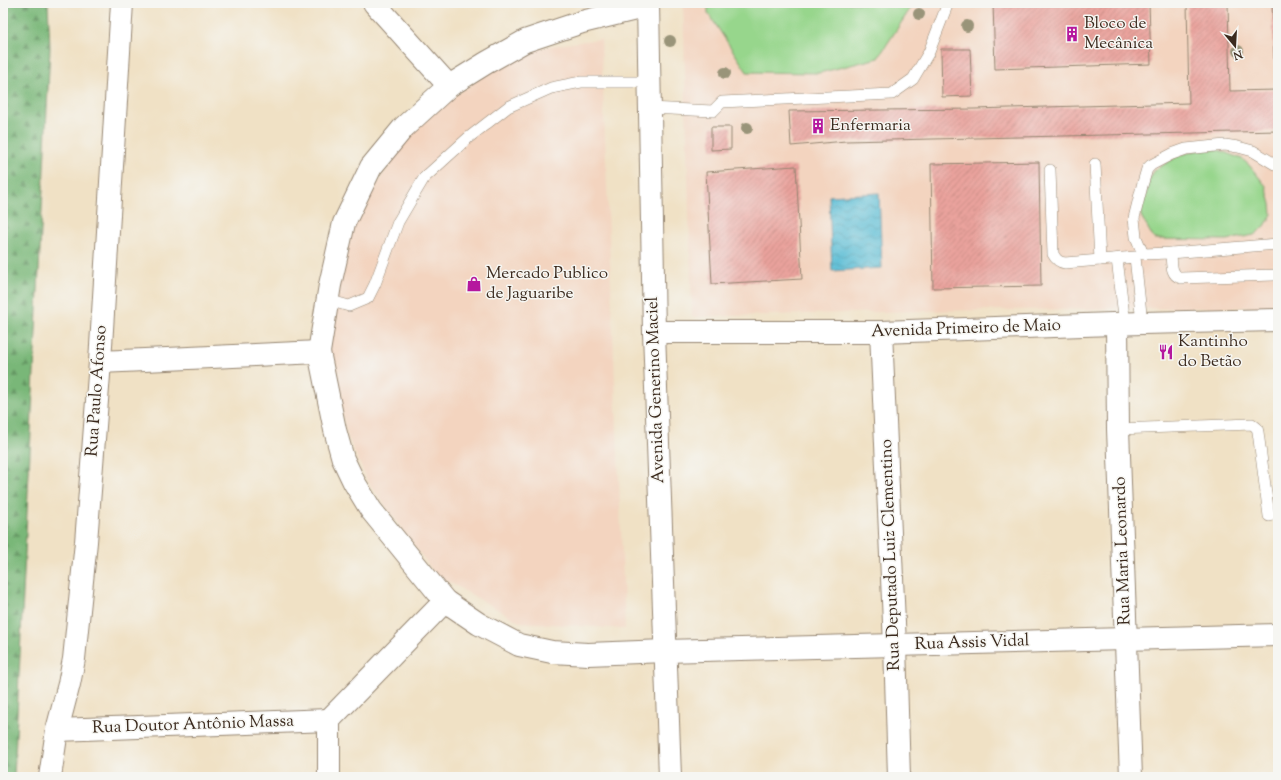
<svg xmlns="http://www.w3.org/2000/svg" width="1281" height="780" font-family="'Sorts Mill Goudy',serif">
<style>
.built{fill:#f3d4bf}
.forest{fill:url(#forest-firs);stroke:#5a704b}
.park{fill:#97d68c;stroke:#698055}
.water{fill:url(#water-waves);stroke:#487279}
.building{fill:url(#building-hatch)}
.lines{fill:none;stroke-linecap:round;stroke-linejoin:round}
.service-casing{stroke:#968672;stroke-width:12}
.minor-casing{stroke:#968672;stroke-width:24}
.tertiary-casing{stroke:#968672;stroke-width:24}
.service{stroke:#fff;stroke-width:11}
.minor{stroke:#fff;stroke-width:22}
.tertiary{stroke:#fff;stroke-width:22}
.tree{fill:#999479}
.labels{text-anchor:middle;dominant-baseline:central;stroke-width:3;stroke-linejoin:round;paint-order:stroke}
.poi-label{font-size:17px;fill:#3b2a1e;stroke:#f6f6f2;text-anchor:start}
.street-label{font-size:17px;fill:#3b2a1e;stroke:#f6f6f2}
</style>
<defs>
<pattern id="forest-firs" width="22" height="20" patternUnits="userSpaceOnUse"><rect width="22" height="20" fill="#79b778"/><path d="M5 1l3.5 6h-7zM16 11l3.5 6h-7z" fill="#649562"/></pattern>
<pattern id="water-waves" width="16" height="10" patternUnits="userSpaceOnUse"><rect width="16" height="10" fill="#56bbd4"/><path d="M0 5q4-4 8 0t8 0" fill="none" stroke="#4898ab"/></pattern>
<pattern id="building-hatch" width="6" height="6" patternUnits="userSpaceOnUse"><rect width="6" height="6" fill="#eaa39d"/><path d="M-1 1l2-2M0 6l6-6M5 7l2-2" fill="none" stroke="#bf857f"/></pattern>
</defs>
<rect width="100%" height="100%" fill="#f6f6f2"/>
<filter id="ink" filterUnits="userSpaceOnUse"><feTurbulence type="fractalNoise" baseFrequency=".025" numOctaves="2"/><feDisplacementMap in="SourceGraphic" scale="8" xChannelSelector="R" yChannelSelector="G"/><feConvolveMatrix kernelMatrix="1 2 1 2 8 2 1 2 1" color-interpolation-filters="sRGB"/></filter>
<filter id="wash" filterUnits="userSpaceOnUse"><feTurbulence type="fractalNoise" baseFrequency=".012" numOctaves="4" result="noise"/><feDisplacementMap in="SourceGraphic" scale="16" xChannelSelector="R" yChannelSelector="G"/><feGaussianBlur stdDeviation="0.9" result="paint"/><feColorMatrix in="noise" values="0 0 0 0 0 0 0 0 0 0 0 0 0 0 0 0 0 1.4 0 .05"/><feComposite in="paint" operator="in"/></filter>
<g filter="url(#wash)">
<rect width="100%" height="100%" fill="#f0e1c5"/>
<g class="built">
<path d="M683 3H1278V307L918 311 692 317Z"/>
<path d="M601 39 625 629 520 622 435 574 368 482 348 438 325 341 349 227 418 121 521 50Z"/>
</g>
<path class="forest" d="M3 3H48L50 48 14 777H3Z"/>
<g class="park">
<path d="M708 3H914L878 58 819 73 747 72 708 13Z"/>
<path d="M1216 149 1242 159 1249 165 1266 186 1271 204 1272 214 1265 226 1254 235 1227 240 1154 239 1141 216 1142 207 1146 195 1149 180 1155 170 1178 156 1194 151Z"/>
</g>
<path class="water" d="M879 193 882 268 832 271 829 196Z"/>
<g id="blocks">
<g class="building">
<path d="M993 3H1149L1151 64 995 69Z"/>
<path d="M1187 3H1228L1230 91 1278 90V131L846 141 791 146 789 111 974 109 1189 103Z"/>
<path d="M1272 3H1278V60H1274Z"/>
<path d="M941 49H970L972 96 942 97Z"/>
<path d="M711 127H731V149L711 150Z"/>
<path d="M1039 162 1041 286 933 288 931 164Z"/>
<path d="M796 166 802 279 712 284 706 172Z"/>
</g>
</g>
</g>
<g filter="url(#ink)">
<use href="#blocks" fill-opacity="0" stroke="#968672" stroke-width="1"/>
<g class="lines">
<g class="service-casing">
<g id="service">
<path d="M649 108 713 111 722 102 892 94 913 79 929 52 948 3"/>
<path d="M1095 164 1100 260 1135 257 1142 323"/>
<path d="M1278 166 1253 151 1238 147 1225 145 1186 149 1172 154 1151 165 1147 169 1142 186 1134 218 1136 237 1143 254 1171 253 1278 244"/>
<path d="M1050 170 1053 254C1056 260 1059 262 1065 263L1100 260"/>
<path d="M1171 253C1172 263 1170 275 1181 278L1274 275 1278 274"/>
<path d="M1117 259 1125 324"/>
<path d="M328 300 349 306 368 298 375 284 398 222 424 178 468 138 508 107 551 88 581 82H649"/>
<path d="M1118 429 1252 424 1257 428 1258 432 1269 516"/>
</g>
</g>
<g class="minor-casing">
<g id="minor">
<path d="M374 3 449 86"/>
<path d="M648 6 582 22 525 41 486 63 449 86 404 127 371 167 344 223 330 285 319 352 335 430 343 459 354 482 371 510 445 601 479 624 519 645 552 652 588 654 665 651 1278 635"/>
<path d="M1117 324 1118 429 1131 777"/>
<path d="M881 332 895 645 899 777"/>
<path d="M100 362 319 352"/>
<path d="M57 730 329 720"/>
<path d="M329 777V720L445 601"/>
</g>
</g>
<g class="tertiary-casing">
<g id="tertiary">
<path d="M648 3 654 332 670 777"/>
<path d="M654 332H881L1142 323 1278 320"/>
<path d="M50 777 57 730 69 684 74 659 86 542 100 362 122 3"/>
</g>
</g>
<use href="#service" class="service"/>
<use href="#minor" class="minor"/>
<use href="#tertiary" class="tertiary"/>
</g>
<g class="tree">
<circle cx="919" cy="14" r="6"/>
<circle cx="967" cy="26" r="6"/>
<circle cx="670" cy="41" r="6"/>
<circle cx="1238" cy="51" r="6"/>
<circle cx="725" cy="73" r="6"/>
<circle cx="747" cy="128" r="6"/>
</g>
</g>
<defs>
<g id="building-bare" transform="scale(1.2)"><path d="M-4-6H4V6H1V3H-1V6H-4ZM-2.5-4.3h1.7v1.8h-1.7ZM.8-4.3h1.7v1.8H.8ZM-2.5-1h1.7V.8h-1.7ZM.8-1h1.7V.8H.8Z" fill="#b5179e" stroke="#f6f6f2" stroke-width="2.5" paint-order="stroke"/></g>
<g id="shop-bare" transform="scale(1.2)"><path d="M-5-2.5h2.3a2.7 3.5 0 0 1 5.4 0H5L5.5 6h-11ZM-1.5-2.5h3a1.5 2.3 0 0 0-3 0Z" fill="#b5179e" stroke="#f6f6f2" stroke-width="2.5" paint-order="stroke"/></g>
<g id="restaurant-bare" transform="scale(1.2)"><path d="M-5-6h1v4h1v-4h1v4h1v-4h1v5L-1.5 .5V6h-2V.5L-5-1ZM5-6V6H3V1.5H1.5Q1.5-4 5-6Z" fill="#b5179e" stroke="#f6f6f2" stroke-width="2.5" paint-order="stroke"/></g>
</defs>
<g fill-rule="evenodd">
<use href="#building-bare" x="1072" y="34"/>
<use href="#building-bare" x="818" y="126"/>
<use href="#shop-bare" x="474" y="284"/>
<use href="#restaurant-bare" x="1166" y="352"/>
</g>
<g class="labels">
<g class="poi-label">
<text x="1084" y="24">Bloco de<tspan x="1084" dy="20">Mecânica</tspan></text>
<text x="830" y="126">Enfermaria</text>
<text x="486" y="274">Mercado Publico<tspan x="486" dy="20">de Jaguaribe</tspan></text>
<text x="1178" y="342">Kantinho<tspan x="1178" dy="20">do Betão</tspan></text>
</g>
<g class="street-label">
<text transform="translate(966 329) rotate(-2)">Avenida Primeiro de Maio</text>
<text transform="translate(656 390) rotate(-92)">Avenida Generino Maciel</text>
<text transform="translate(97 391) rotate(-86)">Rua Paulo Afonso</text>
<text transform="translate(1123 551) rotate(-92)">Rua Maria Leonardo</text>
<text transform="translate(891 555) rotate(-92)">Rua Deputado Luiz Clementino</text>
<text transform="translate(972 643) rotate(-2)">Rua Assis Vidal</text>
<text transform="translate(193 725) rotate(-2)">Rua Doutor Antônio Massa</text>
</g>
</g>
<rect width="1281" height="780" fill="none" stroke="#f6f6f2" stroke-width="16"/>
<g transform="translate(1235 46) rotate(162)" stroke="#f6f6f2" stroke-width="3" paint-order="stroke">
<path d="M0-3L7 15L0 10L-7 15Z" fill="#3b2a1e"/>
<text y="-6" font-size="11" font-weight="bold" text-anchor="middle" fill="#3b2a1e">N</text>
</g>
</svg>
